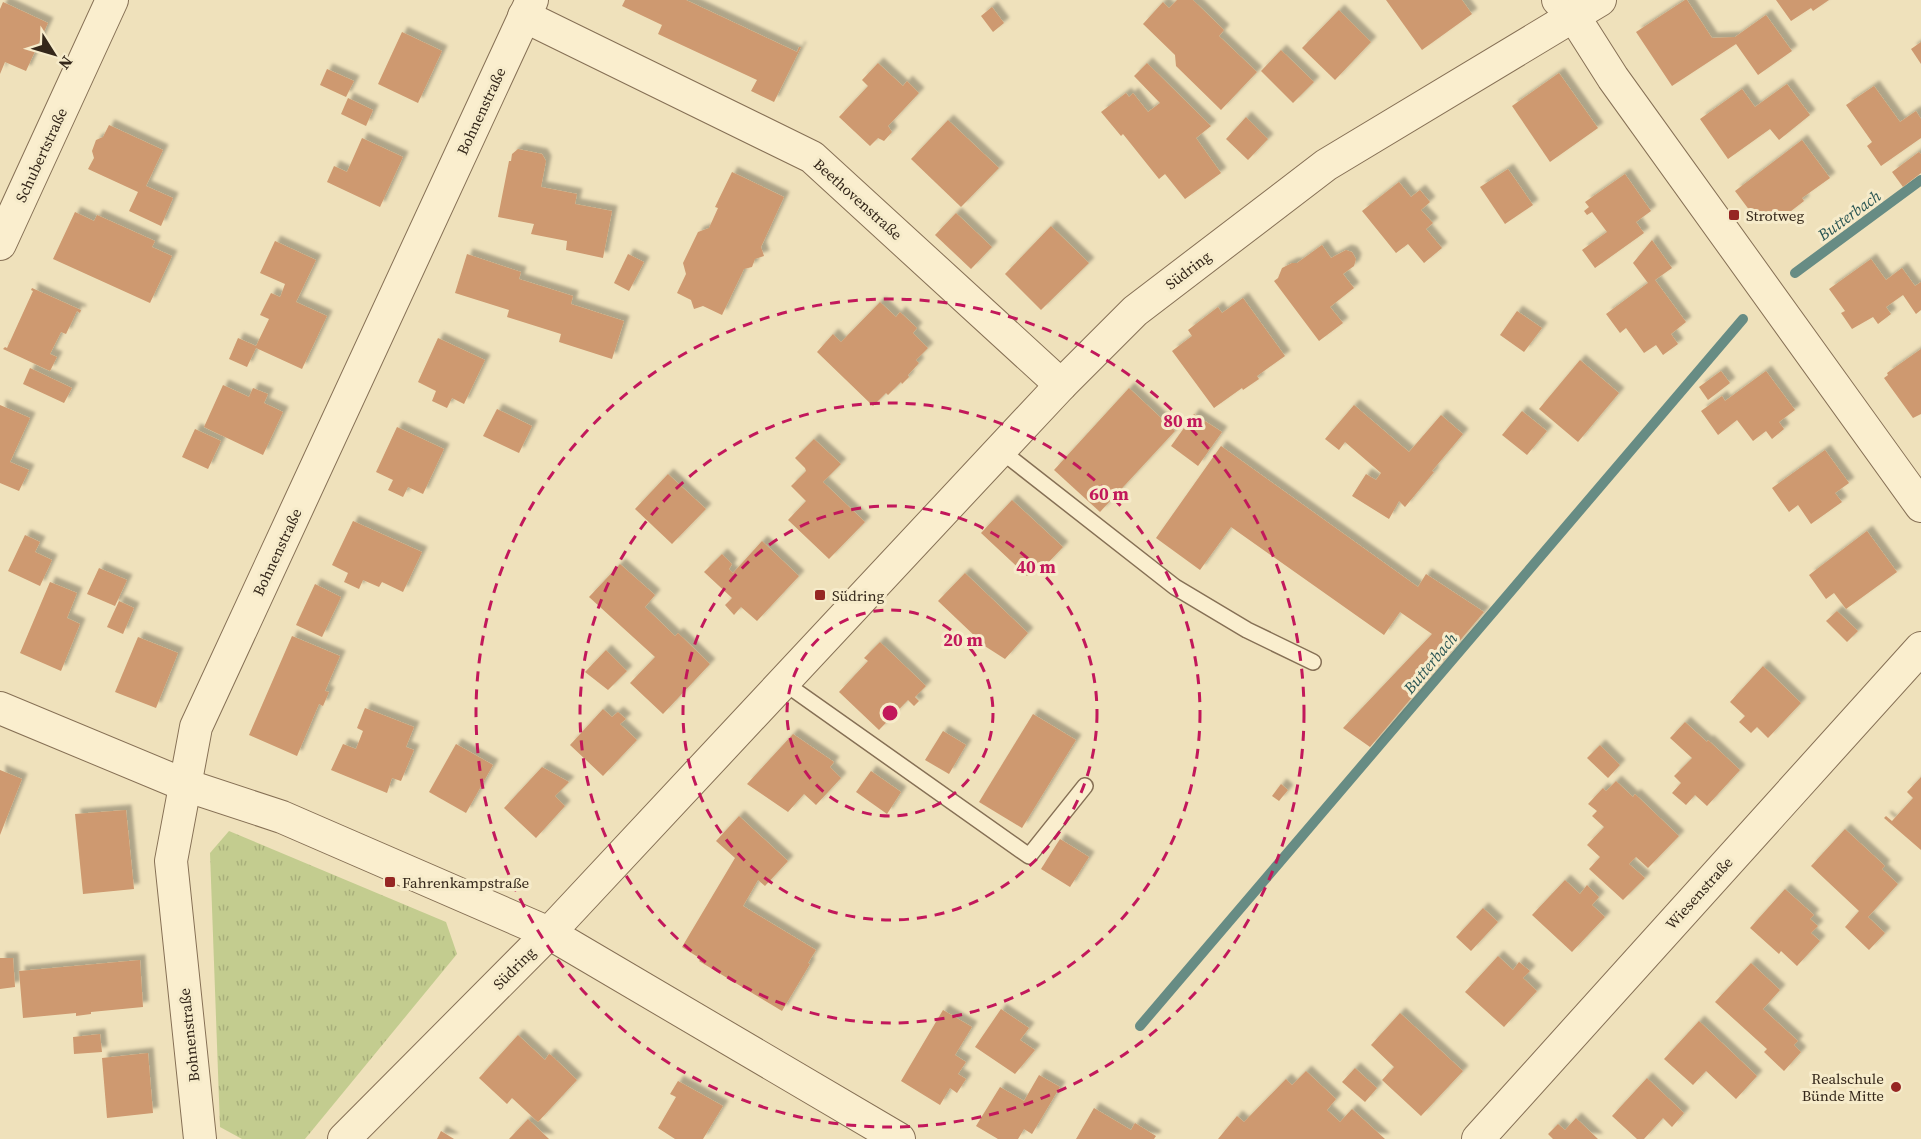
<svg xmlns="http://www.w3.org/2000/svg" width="1921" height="1139" font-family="'Source Serif 4',serif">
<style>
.park{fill:url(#park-tufts)}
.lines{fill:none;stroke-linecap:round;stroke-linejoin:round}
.stream{stroke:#678c84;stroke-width:10}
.building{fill:#ce996f;filter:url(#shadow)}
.lane-casing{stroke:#867055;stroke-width:18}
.street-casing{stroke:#867055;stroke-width:34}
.lane{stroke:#faeece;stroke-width:15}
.street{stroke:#faeece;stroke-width:32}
.ring{fill:none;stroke:#c2185b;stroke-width:3;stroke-dasharray:10 8}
.poi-dot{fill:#962623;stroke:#f6ebca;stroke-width:2}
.labels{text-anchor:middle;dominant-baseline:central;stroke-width:6;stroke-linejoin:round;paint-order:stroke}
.street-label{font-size:15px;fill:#34271a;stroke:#f6ebca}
.poi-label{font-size:15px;fill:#34271a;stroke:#f6ebca;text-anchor:start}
.water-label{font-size:16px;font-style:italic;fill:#295553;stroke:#f6ebca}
.centre{fill:#c2185b;stroke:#f6ebca;stroke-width:3}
.ring-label{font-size:18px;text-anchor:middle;font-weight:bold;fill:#c2185b;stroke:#f6ebca;stroke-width:6;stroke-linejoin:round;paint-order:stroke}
</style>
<defs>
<pattern id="park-tufts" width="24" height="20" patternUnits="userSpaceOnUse" patternTransform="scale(1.5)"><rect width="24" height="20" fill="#c3cc8f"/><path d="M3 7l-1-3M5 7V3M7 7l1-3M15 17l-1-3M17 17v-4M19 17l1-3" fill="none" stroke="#a8af7b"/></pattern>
<filter id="shadow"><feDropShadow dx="5.5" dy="-5.5" stdDeviation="1.5" flood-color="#0004"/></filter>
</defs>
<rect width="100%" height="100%" fill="#efe1bb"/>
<path class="park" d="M229 831 446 922 457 954 305 1139H242L220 1127 210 853Z"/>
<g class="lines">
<g class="stream">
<path d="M1795 273 1921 180"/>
<path d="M1140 1026 1743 319"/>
</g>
</g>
<g class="building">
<path d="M625 0H686L797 52 799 47H801L774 102 751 91 757 80 658 34 662 25 622 6Z"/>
<path d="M1177 0H1193L1224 30 1219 36 1257 72 1221 110 1176 66 1175 55 1143 24 1163 2 1169 8Z"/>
<path d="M1386 0H1462L1472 14 1422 50Z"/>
<path d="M1685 0H1687L1712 38 1735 37 1766 15 1792 51 1758 75 1736 44 1672 86 1636 32Z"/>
<path d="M1776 0H1829L1813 11 1811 8 1791 21Z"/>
<path d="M3 2 48 23 26 71 5 62 0 74V9Z"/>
<path d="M992 7 1004 23 993 32 981 16Z"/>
<path d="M1339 10 1371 42 1335 80 1302 48Z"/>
<path d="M402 32 442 51 418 103 378 84Z"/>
<path d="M1921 42V64L1911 49Z"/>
<path d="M1281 50 1314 82 1293 103 1261 71Z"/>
<path d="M878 63 903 86 907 81 919 93 888 126 892 132 884 141 878 138 870 146 839 117 868 86 862 80Z"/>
<path d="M1147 63 1211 126 1196 138 1221 173 1185 199 1165 174 1159 179 1123 134 1121 136 1101 112 1126 93 1129 97 1133 93 1148 112 1160 103 1134 76Z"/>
<path d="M327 69 354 81 346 97 320 85Z"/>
<path d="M1559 73 1598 128 1550 162 1512 106Z"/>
<path d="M1787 84 1810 115 1779 140 1770 129 1728 159 1700 119 1742 89 1755 107Z"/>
<path d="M1874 86 1900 122 1916 111 1921 119V138L1881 166 1867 146 1872 142 1846 105Z"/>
<path d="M348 98 373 110 366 126 341 114Z"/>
<path d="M1246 117 1268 139 1248 160 1226 139Z"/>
<path d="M948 120 999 168 961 207 911 159Z"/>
<path d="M109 125 163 150 146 186 173 198 161 226 129 211 138 192 88 169 94 158 92 151 96 140 103 137Z"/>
<path d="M362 138 403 157 380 207 327 182 334 166 347 172Z"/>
<path d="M1802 140 1830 178 1802 198 1804 201 1782 218 1780 215 1773 220 1769 215 1759 223 1735 191Z"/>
<path d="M518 149 542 154 546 161 541 187 577 194 575 204 612 211 603 258 566 250 567 241 531 234 534 224 498 217 509 161H511L512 154Z"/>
<path d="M1919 152 1921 154V173L1903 187 1892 172Z"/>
<path d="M1508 169 1533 205 1505 224 1480 187Z"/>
<path d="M732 172 784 197 761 247 764 256 755 259 752 267 744 269 722 315 703 306 694 309 691 300 677 293 686 274 683 263 698 232 709 228 718 208 715 207Z"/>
<path d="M1625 174 1651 211 1636 222 1644 233 1595 268 1582 250 1607 232 1592 212 1587 215 1584 211 1589 207 1585 202Z"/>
<path d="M1399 182 1411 197 1420 190 1430 202 1421 210 1433 223 1426 229 1442 248 1424 263 1408 244 1396 253 1362 211Z"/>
<path d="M75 212 94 221 97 215 155 241 152 247 172 256 150 303 53 259Z"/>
<path d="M956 213 992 247 971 269 935 235Z"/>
<path d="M1051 226 1089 263 1041 310 1005 274Z"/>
<path d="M1652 240 1672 268 1655 280 1686 322 1671 334 1678 344 1663 355 1656 345 1644 353 1626 328 1620 333 1606 314 1648 283 1633 263Z"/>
<path d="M275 241 316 260 296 302 327 316 302 369 256 348 247 367 229 359 238 338 256 346 269 319 260 315 271 293 280 297 281 295 285 284 260 273Z"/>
<path d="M1322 245 1331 258 1346 250 1352 252 1356 259 1354 266 1343 274 1354 288 1330 307 1343 323 1319 341 1274 281 1278 278 1282 268 1292 263H1297Z"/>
<path d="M467 254 521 272 519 279 573 296 571 304 624 321 612 359 559 342 561 334 507 317 509 310 455 293Z"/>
<path d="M628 254 644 262 629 291 614 283Z"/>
<path d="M1871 259 1886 280 1902 268 1915 286 1921 282V310L1916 314 1903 295 1886 307 1891 314 1878 324 1873 317 1852 329 1841 313 1845 311 1829 289Z"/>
<path d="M32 288 81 310 80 313 77 311 66 334 61 332 50 354 57 357 50 371 3 349 5 347 7 348 33 291 31 290Z"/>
<path d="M1243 298 1285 356 1257 376 1259 379 1243 390 1242 388 1214 408 1172 351 1192 336 1188 330 1218 307 1222 313Z"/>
<path d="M880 302 896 317 900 312 917 328 913 333 928 348 916 360 919 363 908 375 909 377 902 384 901 382 888 395 886 393 873 406 817 352 833 334 841 342Z"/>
<path d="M1517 311 1542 328 1524 352 1500 335Z"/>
<path d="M438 338 485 360 464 404 452 398 447 408 432 401 436 391 418 382Z"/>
<path d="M1921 349V414L1913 418 1884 378 1888 375 1887 373Z"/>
<path d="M1580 360 1619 393 1578 442 1539 409Z"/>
<path d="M30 368 72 388 64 403 23 384Z"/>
<path d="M1721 371 1730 383 1708 400 1699 387Z"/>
<path d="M1766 371 1795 410 1779 422 1784 429 1772 439 1766 431 1753 441 1737 420 1718 435 1701 411 1722 396 1725 401Z"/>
<path d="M223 385 249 397 253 388 268 394 264 403 283 412 263 455 204 427Z"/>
<path d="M1129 388 1175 431 1100 512 1054 470Z"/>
<path d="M0 405 30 418 10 462 29 470 19 491 0 483Z"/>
<path d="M1354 405 1409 452 1441 415 1463 434 1432 471 1434 472 1405 507 1399 501 1389 519 1352 496 1366 474 1376 480 1381 473 1345 442 1339 450 1325 439Z"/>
<path d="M497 409 532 426 519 453 483 436Z"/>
<path d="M1522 411 1547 431 1527 455 1502 435Z"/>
<path d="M1194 414 1222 432 1198 466 1171 446Z"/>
<path d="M397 427 444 449 423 494 408 487 403 497 388 490 393 480 376 472Z"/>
<path d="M195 429 221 441 208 469 182 457Z"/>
<path d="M814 439 841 464 823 482 865 522 829 559 788 520 806 501 791 486 806 471 805 468 795 458Z"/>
<path d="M1221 446 1418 587 1426 574 1484 612 1370 747 1343 728 1432 634 1400 612 1384 635 1231 527 1200 570 1156 538Z"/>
<path d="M1825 450 1849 483 1835 493 1842 502 1811 524 1798 505 1789 512 1772 488Z"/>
<path d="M668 474 706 509 672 544 635 509Z"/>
<path d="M1012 500 1063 547 1046 565 1041 561 1027 576 981 533Z"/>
<path d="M353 521 422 552 403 592 382 582 379 587 363 580 359 589 344 582 348 573 332 565Z"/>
<path d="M1867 531 1897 572 1846 609 1834 593 1826 599 1809 575Z"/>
<path d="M25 535 40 542 35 552 52 560 40 586 8 571Z"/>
<path d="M762 541 799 576 757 621 741 607 734 615 725 605 732 598 704 572 722 554 732 564 729 569 733 573Z"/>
<path d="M620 564 655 595 645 607 675 636 678 633 710 664 663 714 630 683 655 657 589 597Z"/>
<path d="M99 568 127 580 115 606 87 594Z"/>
<path d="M965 573 1028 633 1005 659 980 643 982 640 979 637 978 639 938 601Z"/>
<path d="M50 582 77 593 67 618 80 624 61 671 20 653Z"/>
<path d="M315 584 341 597 322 637 296 625Z"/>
<path d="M119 601 134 608 123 634 107 627Z"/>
<path d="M1837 611 1858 631 1847 642 1826 621Z"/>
<path d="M292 636 340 656 325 691 329 692 323 706 319 704 297 756 249 735Z"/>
<path d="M138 637 178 653 156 708 115 692Z"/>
<path d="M880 642 926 686 915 697 919 701 914 706 908 700 879 730 839 692 868 661 864 658Z"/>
<path d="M606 650 627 671 608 690 585 672Z"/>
<path d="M1763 666 1801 703 1768 738 1757 727 1751 733 1739 722 1745 716 1730 702Z"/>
<path d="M365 708 414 727 406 747 414 750 401 781 392 778 387 793 331 770 343 744 356 749 363 731 357 728Z"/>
<path d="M603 709 612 717 618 712 626 719 620 724 637 740 603 776 570 745Z"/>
<path d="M1033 714 1076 740 1022 828 979 802Z"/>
<path d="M1685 722 1707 742 1708 740 1740 770 1707 806 1695 795 1686 805 1672 793 1681 783 1674 776 1692 758 1670 738Z"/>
<path d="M943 731 966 745 949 774 925 760Z"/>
<path d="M793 734 834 762 830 767 841 778 816 805 804 794 788 812 747 784Z"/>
<path d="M456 744 493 765 466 813 429 792Z"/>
<path d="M1600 745 1620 765 1608 778 1587 758Z"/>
<path d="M542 767 569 782 555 796 565 806 536 838 504 808Z"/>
<path d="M0 770 22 779 0 835Z"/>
<path d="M871 771 901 792 887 814 856 792Z"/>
<path d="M1921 777V850L1884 818 1886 816 1892 821 1913 798 1907 792Z"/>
<path d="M1616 781 1633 797 1635 794 1679 836 1648 868 1636 857 1629 864 1645 878 1623 900 1589 869 1600 857 1587 845 1604 827 1592 816 1597 811 1588 804 1603 788 1606 791Z"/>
<path d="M1281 784 1288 790 1279 801 1272 796Z"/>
<path d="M126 810 134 889 83 894 75 814Z"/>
<path d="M739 816 788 861 765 886 758 880 743 906 816 950 808 963 810 964 782 1011 699 961 701 959 682 947 735 858 716 841Z"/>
<path d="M1845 829 1885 866 1882 869 1898 884 1868 917 1885 933 1869 950 1845 927 1859 911 1811 866Z"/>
<path d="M1060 839 1089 857 1070 887 1041 869Z"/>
<path d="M1565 880 1580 894 1587 885 1599 897 1592 905 1605 917 1572 952 1532 915Z"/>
<path d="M1785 889 1814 915 1810 919 1818 926 1811 933 1820 941 1797 966 1781 951 1779 954 1750 928Z"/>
<path d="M1483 908 1498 922 1471 951 1456 937Z"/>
<path d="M1498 956 1513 970 1519 962 1530 971 1523 978 1537 991 1504 1027 1465 992Z"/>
<path d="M0 958H13L15 987 0 989Z"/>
<path d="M140 960 143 1007 91 1012V1014L76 1016V1013L23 1018 19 971Z"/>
<path d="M1751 963 1780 990 1763 1009 1798 1041 1794 1045 1801 1052 1784 1071 1764 1052 1767 1049 1715 1002Z"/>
<path d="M1001 1009 1029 1028 1020 1040 1035 1050 1015 1074 975 1047Z"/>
<path d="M943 1010 972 1027 955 1055 966 1062 958 1074 966 1079 957 1093 950 1088 940 1105 901 1081Z"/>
<path d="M1400 1013 1463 1071 1421 1116 1382 1080 1394 1067 1371 1045Z"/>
<path d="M1699 1021 1757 1076 1736 1099 1706 1071 1693 1085 1664 1059Z"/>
<path d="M100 1034 102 1052 74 1054 73 1037Z"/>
<path d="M518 1035 545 1060 549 1054 551 1055 577 1080 538 1122 512 1098 507 1104 479 1078Z"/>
<path d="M148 1053 153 1113 107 1118 102 1058Z"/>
<path d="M1355 1068 1377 1088 1365 1102 1342 1082Z"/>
<path d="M1306 1071 1336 1099 1327 1110 1340 1122 1352 1109 1385 1139H1218L1237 1116 1244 1122 1286 1079 1292 1085Z"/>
<path d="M1039 1075 1060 1087 1032 1134 1024 1129 1018 1139H998L976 1126 1000 1087 1024 1101Z"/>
<path d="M1647 1078 1684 1113 1672 1127 1663 1118 1644 1139H1637L1612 1116Z"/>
<path d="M678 1081 723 1106 703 1139H675L658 1128 676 1097 670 1094Z"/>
<path d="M1094 1108 1131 1130 1135 1123 1156 1136 1154 1139H1076Z"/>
<path d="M1576 1118 1598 1139H1553L1548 1134 1558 1124 1565 1130Z"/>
<path d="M528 1119 549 1139H509Z"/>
<path d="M441 1131 454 1139H437Z"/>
</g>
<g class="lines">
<g class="lane-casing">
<g id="lane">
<path d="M1000 450 1175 587 1247 630 1313 662"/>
<path d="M783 682 1029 856 1085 786"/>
</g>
</g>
<g class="street-casing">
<g id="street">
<path d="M1558 0 1573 15 1613 78 1921 506"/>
<path d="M524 16 812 157 1061 385"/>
<path d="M0 244 112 0"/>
<path d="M0 708 185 785 282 817 549 933 899 1139"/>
<path d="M200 1139 171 861 196 727 532 0"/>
<path d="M344 1139 549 933 1061 385 1135 311 1326 165 1600 0"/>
<path d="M1478 1139 1921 648"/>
</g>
</g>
<use href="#lane" class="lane"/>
<use href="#street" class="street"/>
</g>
<g class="ring">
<circle cx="890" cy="713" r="103"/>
<circle cx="890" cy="713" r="207"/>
<circle cx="890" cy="713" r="310"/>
<circle cx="890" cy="713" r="414"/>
</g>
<g class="poi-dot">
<rect x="1728" y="209" width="12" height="12" rx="3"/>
<rect x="814" y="589" width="12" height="12" rx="3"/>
<rect x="384" y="876" width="12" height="12" rx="3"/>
<circle cx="1896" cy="1087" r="6"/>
</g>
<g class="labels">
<g class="street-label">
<text transform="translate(481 111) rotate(-65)">Bohnenstraße</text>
<text transform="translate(41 155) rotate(-65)">Schubertstraße</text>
<text transform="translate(858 199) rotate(42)">Beethovenstraße</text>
<text transform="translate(1188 270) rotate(-37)">Südring</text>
<text transform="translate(277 552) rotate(-65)">Bohnenstraße</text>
<text transform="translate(1699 893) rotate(-48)">Wiesenstraße</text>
<text transform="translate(514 968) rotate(-45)">Südring</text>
<text transform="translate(189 1035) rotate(-96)">Bohnenstraße</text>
</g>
<g class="poi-label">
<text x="1746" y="215">Strotweg</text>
<text x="832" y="595">Südring</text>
<text x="402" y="882">Fahrenkampstraße</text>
<text x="1884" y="1078" text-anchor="end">Realschule<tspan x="1884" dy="17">Bünde Mitte</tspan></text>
</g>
<g class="water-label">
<text transform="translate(1849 215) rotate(-36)">Butterbach</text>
<text transform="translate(1430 663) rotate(-50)">Butterbach</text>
</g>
</g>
<circle cx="890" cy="713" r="9" class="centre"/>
<g class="ring-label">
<text x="1183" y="427">80 m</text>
<text x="1109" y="500">60 m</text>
<text x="1036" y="573">40 m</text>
<text x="963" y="646">20 m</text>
</g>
<g transform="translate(54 54) rotate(127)" stroke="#f6ebca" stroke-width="4.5" paint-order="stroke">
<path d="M0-4.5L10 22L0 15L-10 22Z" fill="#34271a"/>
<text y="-9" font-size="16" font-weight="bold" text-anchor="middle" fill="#34271a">N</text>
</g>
</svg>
